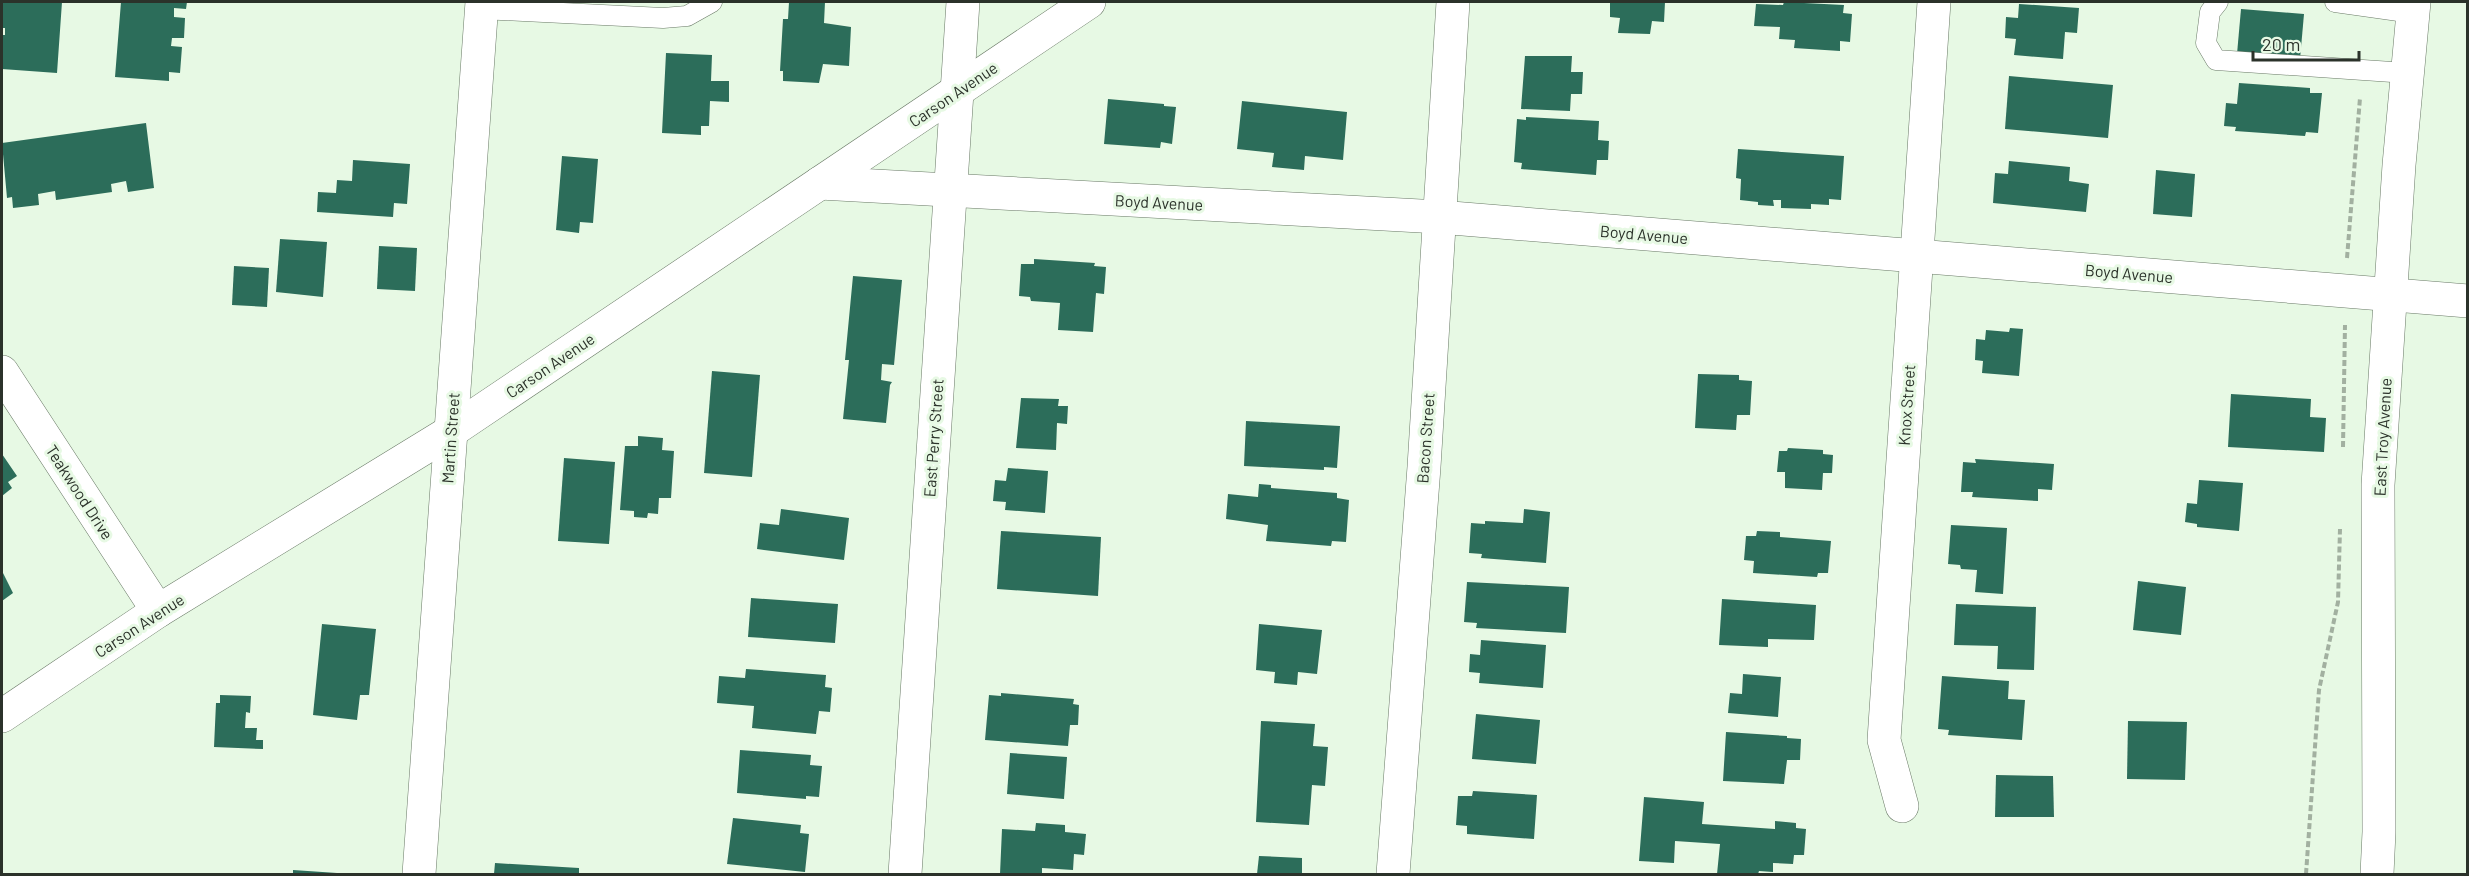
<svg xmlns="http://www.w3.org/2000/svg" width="2469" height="876" font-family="Barlow,sans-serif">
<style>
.building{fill:#2c6d5a}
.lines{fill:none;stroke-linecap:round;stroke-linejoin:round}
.service-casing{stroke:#697966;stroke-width:21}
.minor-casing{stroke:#697966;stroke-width:34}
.secondary-casing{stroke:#697966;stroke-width:34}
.path{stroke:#a2b0a0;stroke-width:4;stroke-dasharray:6 3;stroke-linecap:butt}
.service{stroke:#fff;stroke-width:20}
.minor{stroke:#fff;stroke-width:33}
.secondary{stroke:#fff;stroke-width:33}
.labels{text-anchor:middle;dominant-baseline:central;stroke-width:6;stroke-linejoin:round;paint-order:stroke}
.street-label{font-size:16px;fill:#2b322a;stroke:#e7f9e4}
</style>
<rect width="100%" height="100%" fill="#e7f9e4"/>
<g class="building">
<path d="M7 2H62L57 73 2 69V35H5V28H2V3H7Z"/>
<path d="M121 2H187L186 9 174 8V17L185 18 184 38H172L171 46 182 47 180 73 169 72V81L115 77Z"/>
<path d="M789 2H825L824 23 851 27 849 66 823 64 819 83 783 81V71H780L783 19H788Z"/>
<path d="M1610 2H1665L1664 22 1652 21 1650 34 1618 33 1620 18 1610 17Z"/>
<path d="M1784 2 1844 5 1843 13 1852 14 1850 42 1840 41V51L1794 48 1795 40 1779 39 1780 27 1754 26 1756 4 1783 5Z"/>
<path d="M2019 4 2079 8 2077 33 2065 32 2063 59 2014 55 2016 39 2005 38 2006 17 2018 18Z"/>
<path d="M2241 9 2304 14 2300 59 2237 54Z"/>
<path d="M666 53 712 55 711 81H729V102L710 101 709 126H701V135L662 133Z"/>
<path d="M1525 56H1572L1571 72H1583L1582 94H1571L1570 111 1521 109Z"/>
<path d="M2009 76 2113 85 2108 138 2005 129Z"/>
<path d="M2239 83 2310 88V93H2322L2318 133 2306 132 2305 136 2235 131 2236 127 2224 126 2226 103 2237 104Z"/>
<path d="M1108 99 1164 104V106L1176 107 1172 144 1161 142 1160 148 1104 144Z"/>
<path d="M1242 101 1347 112 1343 160 1305 156 1304 170 1272 167 1274 153 1237 149Z"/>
<path d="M1526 117 1599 121 1598 140 1609 141 1608 160H1597L1596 175 1521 169 1522 163 1514 162 1517 119 1526 120Z"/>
<path d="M146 123 154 188 128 192 126 181 111 184 112 192 56 200 55 191 38 194 39 205 13 208 12 197 7 198 2 143Z"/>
<path d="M1738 149 1844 156 1841 200 1829 199V205L1811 204V209L1781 208V200H1773L1774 206 1758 205V202L1740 200 1741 179 1736 178Z"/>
<path d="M562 156 598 159 593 223 580 222 579 233 556 230Z"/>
<path d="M353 160 410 164 407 204 394 203 393 217 317 212 318 192 336 193 337 180 352 181Z"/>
<path d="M2009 161 2070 167 2069 181 2089 184 2086 212 1993 203 1995 173 2008 174Z"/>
<path d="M2156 170 2195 174 2192 217 2153 214Z"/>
<path d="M280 239 327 242 323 297 276 292Z"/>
<path d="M379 246 417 248 415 291 377 289Z"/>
<path d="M1034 259 1095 263 1094 266 1106 267 1104 294 1096 293 1093 332 1058 330 1060 303 1031 301 1030 297 1019 296 1021 264H1034Z"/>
<path d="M234 266 269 268 267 307 232 305Z"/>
<path d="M853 276 902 280 894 365 882 364 881 380 892 382 890 385 886 423 843 419 849 360H845Z"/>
<path d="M2010 328 2023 329 2019 376 1982 373 1983 361 1975 360 1976 339 1985 340 1986 330 2009 332Z"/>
<path d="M712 371 760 375 752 477 704 473Z"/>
<path d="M1698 374 1739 375V380L1752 381 1750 415H1737L1736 430 1695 428Z"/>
<path d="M2231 394 2311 399 2310 417 2326 418 2324 452 2228 447Z"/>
<path d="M1021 398 1059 399 1058 406H1068L1067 424 1057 423 1056 450 1016 448Z"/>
<path d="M1246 421 1340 426 1337 468 1324 467V470L1244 466Z"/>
<path d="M638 436 663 438 662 450 674 451 671 498H659L658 514 648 513 647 518 634 517V511L620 510 625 446H638Z"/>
<path d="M1788 448 1823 450V454L1833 455 1832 473H1823L1822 490 1785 488V472H1777L1779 451H1787Z"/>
<path d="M2 454 17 476 8 482 12 488 2 496Z"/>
<path d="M564 458 615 462 609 544 558 541Z"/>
<path d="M1975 459 2054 464 2052 490 2038 489V501L1972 497 1973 492H1961L1963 462 1976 463Z"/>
<path d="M1008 468 1048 471 1045 513 1005 510 1006 502 993 501 995 480 1006 481Z"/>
<path d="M2199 480 2243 483 2239 531 2197 527V524L2185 522 2187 503 2197 504Z"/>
<path d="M1259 484 1271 485V488L1337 493V498L1349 500 1346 542 1332 541 1331 546 1266 541 1268 525 1226 519 1228 494 1258 497Z"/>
<path d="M781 509 849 518 844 560 757 549 760 523 779 525Z"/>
<path d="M1524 509 1550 512 1546 563 1481 558 1482 554 1469 553 1471 523 1485 524V521L1523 523Z"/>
<path d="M1951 525 2007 528 2003 594 1975 592 1977 570 1961 569 1960 565 1948 564Z"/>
<path d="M1001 531 1101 537 1098 596 997 589Z"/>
<path d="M1757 531 1780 532V537L1831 541 1828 573H1818L1817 577 1753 573 1754 561 1744 560 1746 536H1756Z"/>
<path d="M2 571 13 593 2 601Z"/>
<path d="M2138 581 2186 587 2181 635 2133 630Z"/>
<path d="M1467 582 1569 587 1566 633 1476 628 1477 623 1464 622Z"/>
<path d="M751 598 838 604 835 643 748 637Z"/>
<path d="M1722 599 1816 605 1814 640 1768 639V647L1719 645Z"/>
<path d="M1956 604 2036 607 2034 670 1997 669 1998 646 1954 645Z"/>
<path d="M322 624 376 629 369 695H360L357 720 313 715Z"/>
<path d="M1259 624 1322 630 1317 674 1298 672 1297 685 1274 683 1275 672 1256 670Z"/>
<path d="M1481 640 1546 645 1543 688 1479 683 1480 673 1469 672 1470 654 1480 655Z"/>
<path d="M746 669 826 675 825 687 832 688 830 712 819 711 816 734 752 728 754 706 717 703 719 676 745 678Z"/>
<path d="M1743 674 1781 677 1778 717 1728 713 1730 693 1742 694Z"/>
<path d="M1942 676 2009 681 2008 699 2025 700 2022 740 1948 735 1949 730 1938 729Z"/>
<path d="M1001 693 1074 699 1073 704 1079 705 1078 725H1070L1068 746 985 740 989 695 1001 696Z"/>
<path d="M220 695 251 696 250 713 246 712 245 728H257L256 740H263V749L214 747 216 703H220Z"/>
<path d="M1476 714 1540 720 1536 764 1472 759Z"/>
<path d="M1261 721 1315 724 1313 746 1328 747 1325 786 1312 785 1309 825 1256 822Z"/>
<path d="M2128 721 2187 722 2185 780 2127 779Z"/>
<path d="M1726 732 1787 736V738L1801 739 1800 760H1787L1784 784 1723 781Z"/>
<path d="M740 750 811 755 810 765 822 766 819 797 806 796V799L737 793Z"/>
<path d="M1010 753 1067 757 1064 799 1007 794Z"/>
<path d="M1996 775 2053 776 2054 817H1995Z"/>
<path d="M1473 791 1537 795 1534 839 1467 834V826L1456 825 1458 796H1472Z"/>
<path d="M1644 797 1704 802 1702 824 1775 829V821L1796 823V828L1806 829 1804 855H1794L1793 864 1773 863V872L1759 871 1758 874H1717L1720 844 1675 841 1674 863 1639 861Z"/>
<path d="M733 818 801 825 800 833 809 834 805 872 727 864Z"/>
<path d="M1036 823 1065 825V832L1086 834 1084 855 1074 854 1073 870 1042 868V874H1000L1002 829 1035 831Z"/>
<path d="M1259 856 1302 858V874H1257Z"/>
<path d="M495 863 579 868V874H494Z"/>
<path d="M293 870 337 873V874H293Z"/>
</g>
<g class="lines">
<g class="service-casing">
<g id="service">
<path d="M2218 2 2210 12 2206 43 2216 60 2407 73"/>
<path d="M2335 2 2413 13"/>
<path d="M482 9 663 18 687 16 712 2"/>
</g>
</g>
<g class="minor-casing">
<g id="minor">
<path d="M820 183 1439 217 2468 301"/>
<path d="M2 372 158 611"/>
<path d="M1902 806 1884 740 1934 2"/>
<path d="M419 874 482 2"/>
<path d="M905 874 963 2"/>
<path d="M1393 874 1424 467 1453 2"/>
</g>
</g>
<g class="secondary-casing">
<g id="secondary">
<path d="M2 716 158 611 450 432 1089 2"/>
<path d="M2377 874 2379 832 2378 485 2399 165 2414 2"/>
</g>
</g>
<g class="path">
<path d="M2347 258 2360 98"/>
<path d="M2343 447 2345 325"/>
<path d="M2306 874 2319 690 2338 602 2340 529"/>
</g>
<use href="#service" class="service"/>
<use href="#minor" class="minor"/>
<use href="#secondary" class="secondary"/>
</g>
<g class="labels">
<g class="street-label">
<text transform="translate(953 94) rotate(-34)">Carson Avenue</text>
<text transform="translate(1159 202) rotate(3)">Boyd Avenue</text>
<text transform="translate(1644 234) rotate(5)">Boyd Avenue</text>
<text transform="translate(2129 273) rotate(5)">Boyd Avenue</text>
<text transform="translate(550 365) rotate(-34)">Carson Avenue</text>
<text transform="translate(1906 405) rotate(-86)">Knox Street</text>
<text transform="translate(2382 437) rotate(-87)">East Troy Avenue</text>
<text transform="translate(450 438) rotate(-86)">Martin Street</text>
<text transform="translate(933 438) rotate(-86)">East Perry Street</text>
<text transform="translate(1425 438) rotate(-86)">Bacon Street</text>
<text transform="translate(80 492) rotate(57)">Teakwood Drive</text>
<text transform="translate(139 625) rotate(-33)">Carson Avenue</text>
</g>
</g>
<rect width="2469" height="876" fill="none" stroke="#2b322a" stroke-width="6"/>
<path d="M2253 51v9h106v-9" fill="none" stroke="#2b322a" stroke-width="3"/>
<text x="2262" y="51" font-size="18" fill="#2b322a" stroke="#e7f9e4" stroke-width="4.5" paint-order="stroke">20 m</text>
</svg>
